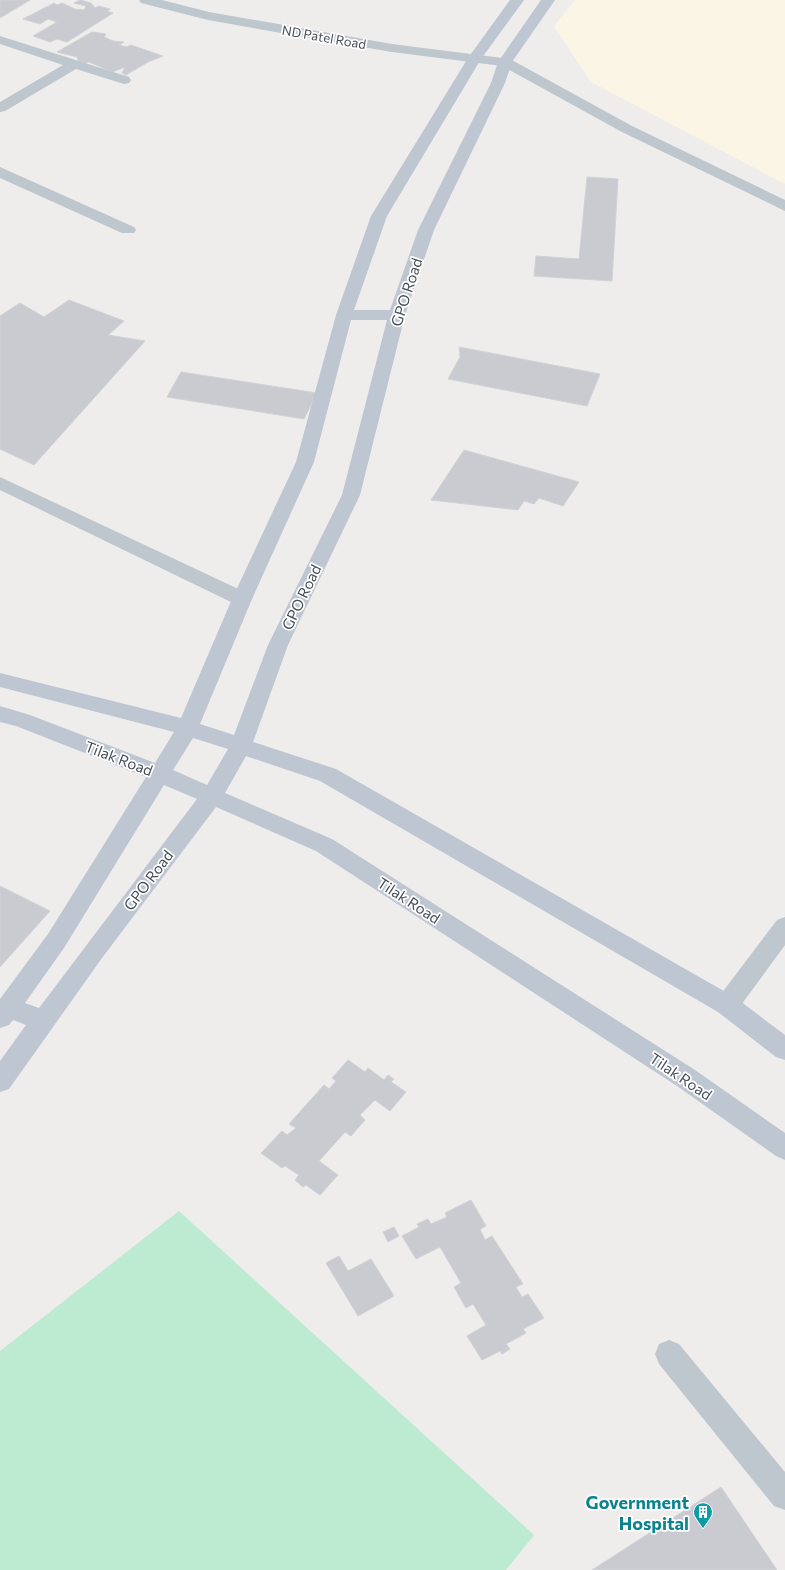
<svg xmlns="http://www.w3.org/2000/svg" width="785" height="1570" font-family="Commissioner,sans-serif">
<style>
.commercial{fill:#faf5e5}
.green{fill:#bcebd1}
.building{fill:#cacbd1;stroke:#d0d2d7}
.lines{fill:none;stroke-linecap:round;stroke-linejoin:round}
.street{fill:#bec6ce;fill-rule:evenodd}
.secondary{fill:#bec6d2;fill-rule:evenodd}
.labels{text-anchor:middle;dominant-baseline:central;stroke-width:3.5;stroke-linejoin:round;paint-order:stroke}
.far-street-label{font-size:13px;fill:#464e58;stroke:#fff}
.street-label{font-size:15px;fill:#464e58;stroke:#fff}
.near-culture-label{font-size:18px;font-weight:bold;fill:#0d838f;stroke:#fff;text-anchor:end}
</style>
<rect width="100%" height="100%" fill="#efecec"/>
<path class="commercial" d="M575 0H785V184L591 82 554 26Z"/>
<path class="green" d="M179 1211 534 1535 506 1570H0V1351Z"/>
<g class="building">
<path d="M0 0H30L0 18Z"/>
<path d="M80 0 91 3 95 8 99 6 110 9 107 11 113 13 67 42 57 39 50 42 33 36 57 22 48 19 40 24 23 19 54 3 57 5 62 3 75 9 84 10 86 6 74 3Z"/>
<path d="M92 32 106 34 104 37 113 41 124 42 119 45 127 47 131 45 163 56 148 62 126 75 122 73 125 67 112 72 89 62 83 64 79 62 77 57 57 52Z"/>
<path d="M587 177 618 179 612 281 534 276 536 256 579 259Z"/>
<path d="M69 300 124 321 108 335 145 341 34 465 0 449V316L20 303 44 317Z"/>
<path d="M459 347 600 374 587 406 448 379 460 357Z"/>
<path d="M181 372 317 393 304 419 167 397Z"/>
<path d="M464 450 579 482 563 506 539 498 534 504 524 501 518 510 431 500Z"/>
<path d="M0 886 50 911 0 967Z"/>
<path d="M348 1060 365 1072 368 1068 384 1080 388 1075 394 1079 391 1082 406 1092 390 1111 375 1100 360 1115 365 1120 351 1136 345 1132 319 1161 338 1175 320 1195 306 1185 303 1187 295 1180 299 1175 285 1166 282 1168 261 1153 282 1131 287 1135 296 1128 289 1124 324 1085 329 1089 336 1081 332 1078Z"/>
<path d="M471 1200 486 1226 480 1229 485 1240 492 1236 523 1284 516 1287 522 1297 528 1294 544 1318 523 1329 526 1333 506 1344 510 1349 502 1354 500 1351 482 1360 467 1336 486 1325 473 1304 466 1308 454 1287 461 1283 440 1247 416 1259 402 1236 419 1227 417 1224 428 1219 431 1224 447 1217 445 1213Z"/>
<path d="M394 1227 399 1236 388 1242 383 1232Z"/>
<path d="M339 1256 348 1271 371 1259 394 1296 358 1316 326 1263Z"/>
<path d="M721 1487 777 1570H592Z"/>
</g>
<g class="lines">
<g class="street">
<path d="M139 0H162L209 12 392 44 510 59 632 126 785 200V211L622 132 502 66 392 52 292 35 208 20 141 3Z"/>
<path d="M0 36 129 77 131 80 129 83 124 84 76 69 5 111 0 112V102L63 65 0 44Z"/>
<path d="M0 167 134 227 136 230 134 233H122L0 178Z"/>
<path d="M0 477 249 594 252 599 249 604 242 606 235 604 0 490Z"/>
<path d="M785 917V945L736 1012 727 1015 718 1012 715 1005 718 998 777 920Z"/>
<path d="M669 1340 679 1344 785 1472V1510L774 1506 659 1364 655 1354 659 1344Z"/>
</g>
<path class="secondary" d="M510 0H524L481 59 387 216 354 310H390L418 230 491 83 498 62 541 0H555L512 62 505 83 434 230 405 315 360 495 288 645 253 742 336 769 736 998 785 1035V1060L776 1057 718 1012 320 781 246 756 225 793 332 839 695 1070 785 1133V1160L776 1156 677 1086 316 851 216 807 102 958 9 1089 0 1092V1061L26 1025 13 1020 9 1025 0 1028V999L48 934 146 777 16 726 0 722V706L30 715 155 763 174 732 0 687V673L181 718 232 599 296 462 336 315 371 216 468 58ZM351 320H387L342 495 268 645 234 735 200 724 252 599 314 462ZM193 738 228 749 207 785 173 770ZM164 785 197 799 39 1008 25 1003 64 948Z"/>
</g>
<defs>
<g id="building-pin" transform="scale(1)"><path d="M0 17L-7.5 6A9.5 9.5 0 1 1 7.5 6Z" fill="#0f9aa8" stroke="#fff"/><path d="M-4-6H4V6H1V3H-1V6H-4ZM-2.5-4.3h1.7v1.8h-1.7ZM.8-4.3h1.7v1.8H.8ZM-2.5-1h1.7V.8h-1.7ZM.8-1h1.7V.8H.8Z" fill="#fff"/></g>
</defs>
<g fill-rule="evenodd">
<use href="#building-pin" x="703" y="1512"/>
</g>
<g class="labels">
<g class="far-street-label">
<text transform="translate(324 37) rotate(10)">ND Patel Road</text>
</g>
<g class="street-label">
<text transform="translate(406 292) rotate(-72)">GPO Road</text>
<text transform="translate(301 597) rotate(-64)">GPO Road</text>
<text transform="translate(119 758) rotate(21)">Tilak Road</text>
<text transform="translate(148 880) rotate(-53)">GPO Road</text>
<text transform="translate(409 900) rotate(33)">Tilak Road</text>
<text transform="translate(681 1076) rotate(34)">Tilak Road</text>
</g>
<g class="near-culture-label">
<text x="689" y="1502">Government<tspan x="689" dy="21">Hospital</tspan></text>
</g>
</g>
</svg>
